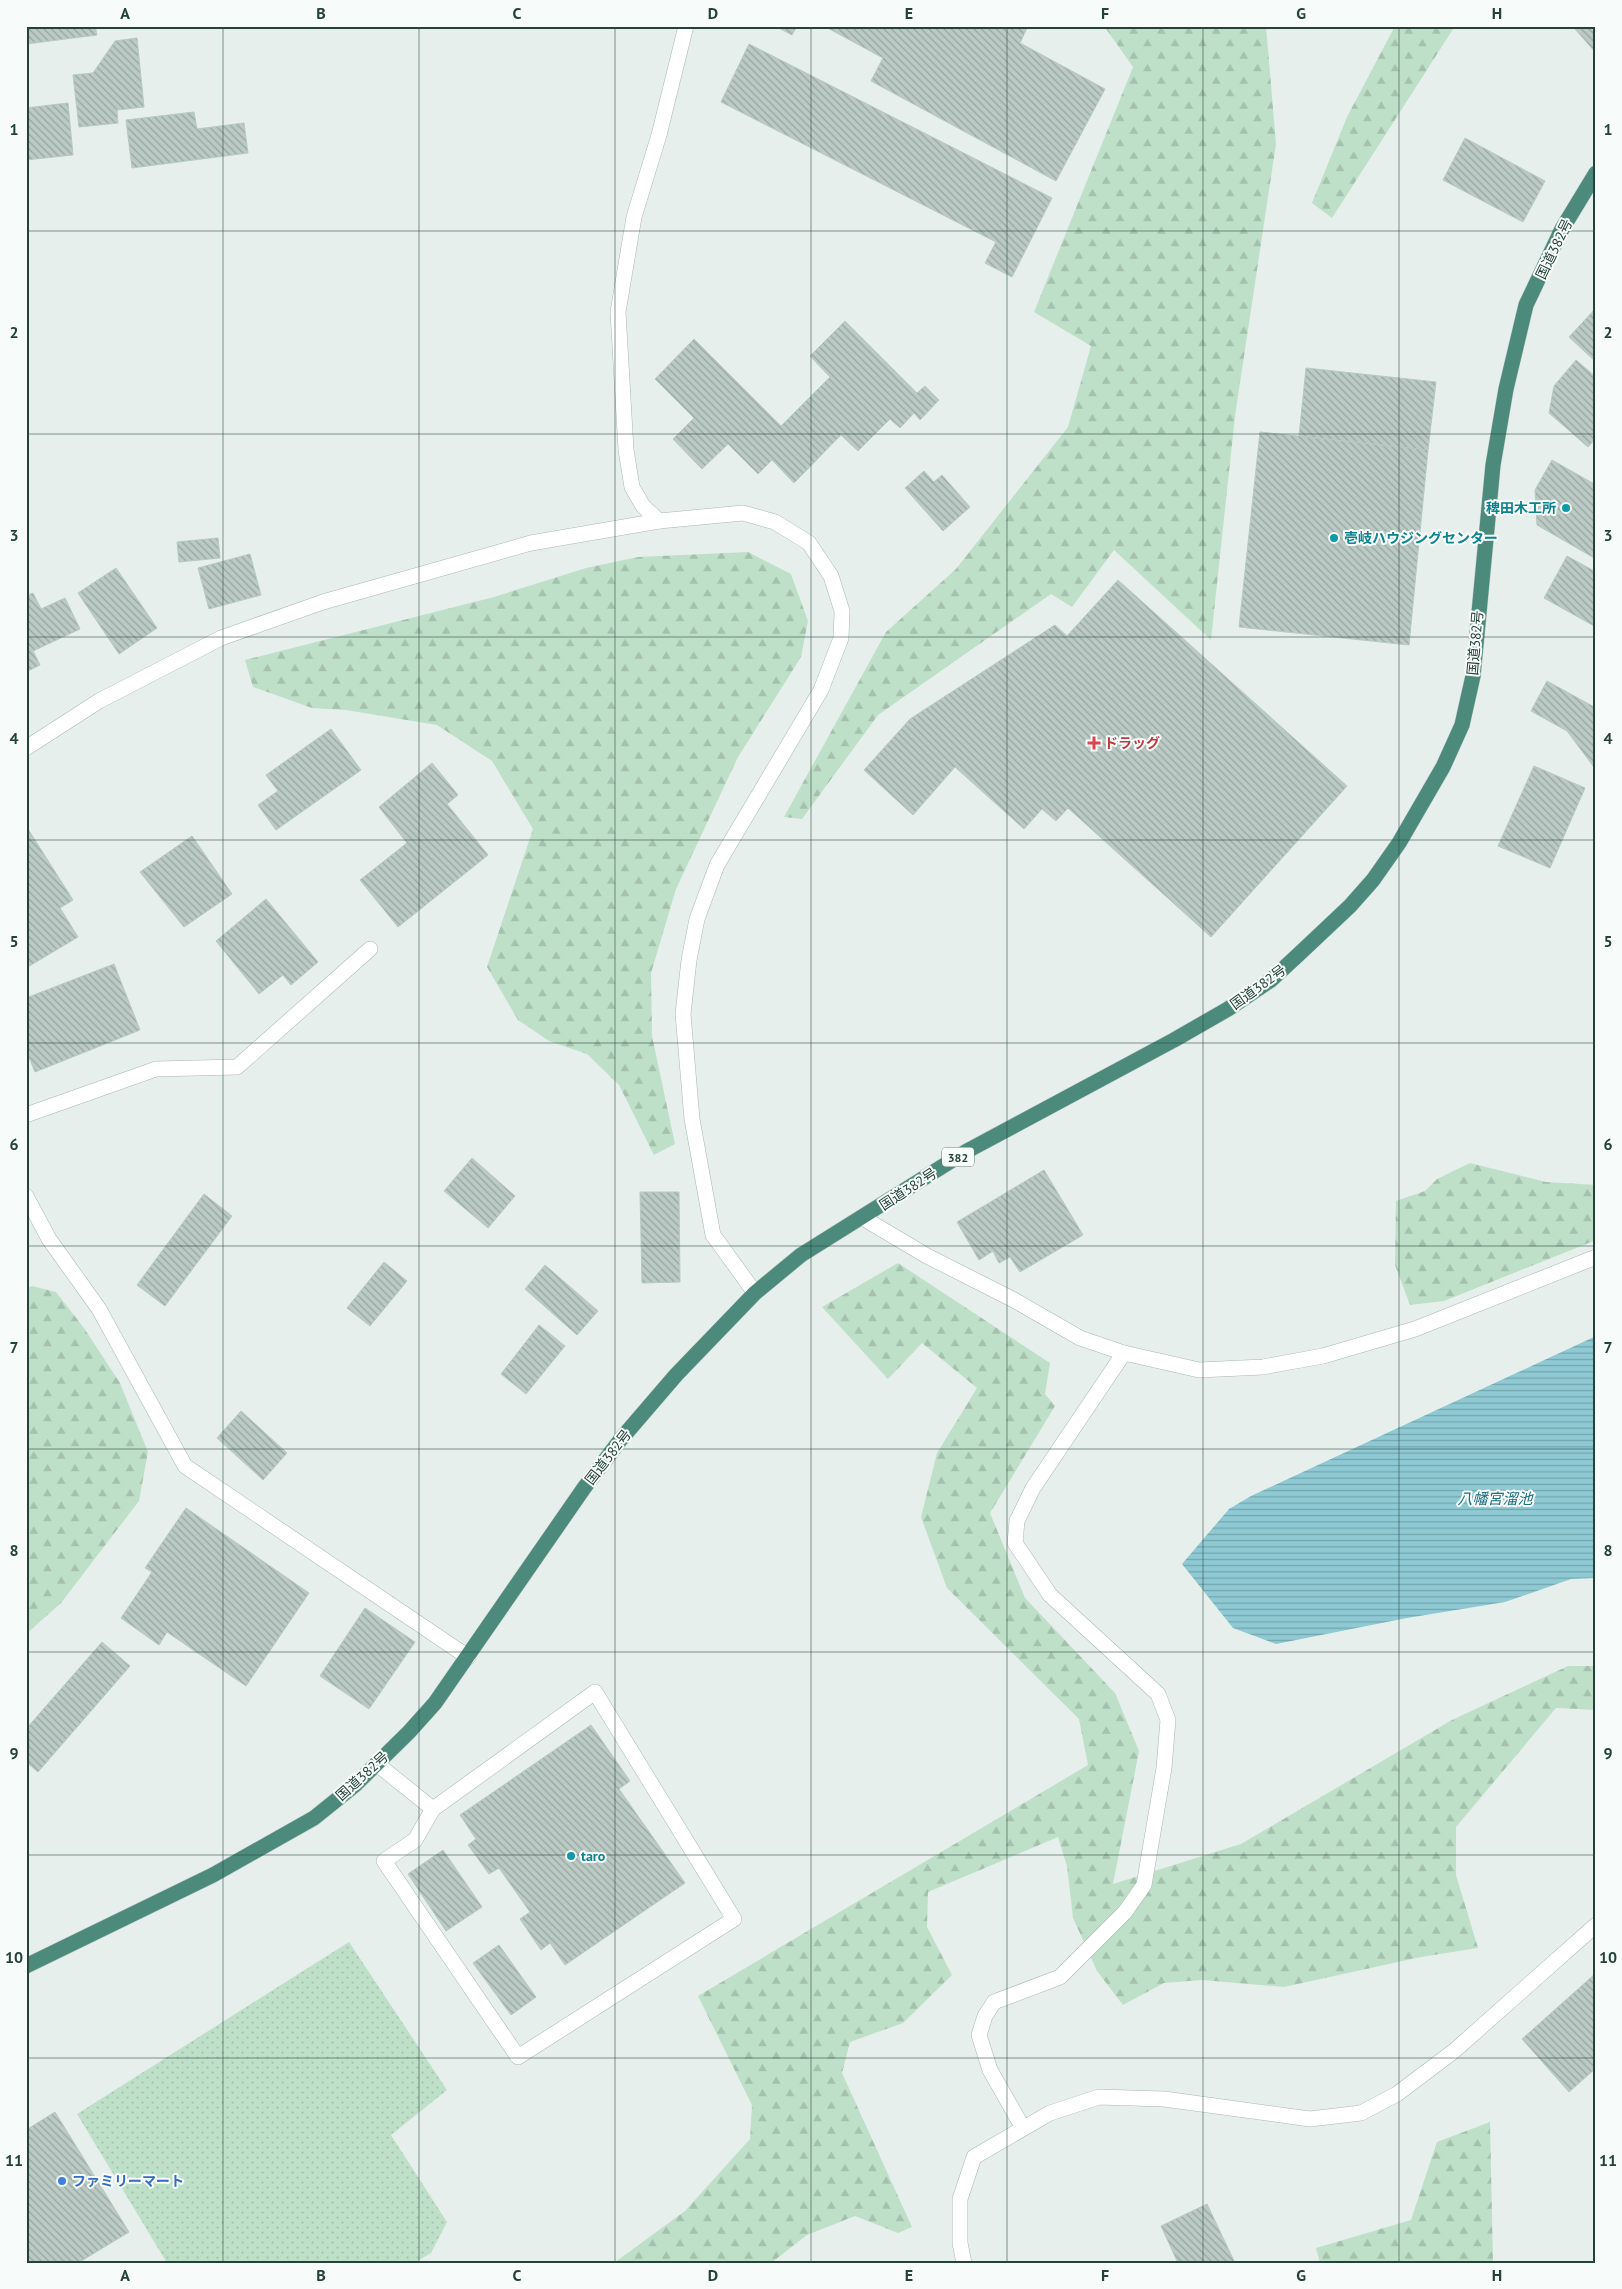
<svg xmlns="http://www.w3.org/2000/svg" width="1622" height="2289" font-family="'PT Sans','Noto Sans JP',sans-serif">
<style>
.grass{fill:url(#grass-dots)}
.forest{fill:url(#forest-firs)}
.water{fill:url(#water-rules)}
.building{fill:url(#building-back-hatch);stroke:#b8c9c2}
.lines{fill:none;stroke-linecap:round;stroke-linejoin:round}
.service-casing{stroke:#a8b8b2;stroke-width:16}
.minor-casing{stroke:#a8b8b2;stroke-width:16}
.trunk-casing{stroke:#c2cac8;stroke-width:16}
.service{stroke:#fff;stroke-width:15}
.minor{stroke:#fff;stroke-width:15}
.trunk{stroke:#4c8a7c;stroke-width:15}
.grid{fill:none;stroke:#24423a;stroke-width:1;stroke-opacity:0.55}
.culture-dot{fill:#0f9aa8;stroke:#f7fbf9;stroke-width:2}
.health-dot{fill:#e0444e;stroke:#f7fbf9;stroke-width:2}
.shop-dot{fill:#3f7fe0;stroke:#f7fbf9;stroke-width:2}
.labels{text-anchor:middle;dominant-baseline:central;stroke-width:4;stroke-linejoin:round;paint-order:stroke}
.shield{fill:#f7fbf9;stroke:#637a73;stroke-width:1}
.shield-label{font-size:12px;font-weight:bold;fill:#24423a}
.street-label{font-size:14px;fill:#24423a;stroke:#f7fbf9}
.culture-label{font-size:14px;font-weight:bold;fill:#0d838f;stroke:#f7fbf9;text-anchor:start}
.health-label{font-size:14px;font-weight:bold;fill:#be3a42;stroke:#f7fbf9;text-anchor:start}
.shop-label{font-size:14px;font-weight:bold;fill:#366cbe;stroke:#f7fbf9;text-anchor:start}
.water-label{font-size:15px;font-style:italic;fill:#1c6f80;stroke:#f7fbf9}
.neatline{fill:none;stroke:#24423a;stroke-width:2}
.grid-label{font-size:16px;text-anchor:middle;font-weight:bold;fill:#24423a}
</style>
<defs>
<pattern id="grass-dots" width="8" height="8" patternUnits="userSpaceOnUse" patternTransform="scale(1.25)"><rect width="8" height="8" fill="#bfe0c8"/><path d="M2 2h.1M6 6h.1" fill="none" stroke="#a4c1ad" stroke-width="1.8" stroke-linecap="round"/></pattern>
<pattern id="forest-firs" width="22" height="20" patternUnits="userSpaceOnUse" patternTransform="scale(1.25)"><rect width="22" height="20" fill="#bfe0c8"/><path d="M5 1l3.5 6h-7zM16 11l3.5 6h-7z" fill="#a4c1ad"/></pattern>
<pattern id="water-rules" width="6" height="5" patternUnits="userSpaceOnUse" patternTransform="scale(1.25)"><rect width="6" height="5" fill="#8ec9d4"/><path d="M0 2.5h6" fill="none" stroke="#74a5ad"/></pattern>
<pattern id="building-back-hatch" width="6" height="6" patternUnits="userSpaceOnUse" patternTransform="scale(1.25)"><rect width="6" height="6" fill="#bbcac4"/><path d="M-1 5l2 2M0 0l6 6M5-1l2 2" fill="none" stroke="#98a6a0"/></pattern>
</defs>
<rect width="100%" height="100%" fill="#e6efeb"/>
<path class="grass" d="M349 1942 447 2090 391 2135 447 2222 431 2253 414 2263H167L77 2114Z"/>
<g class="forest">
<path d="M1104 26H1266L1276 144 1235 416 1211 640 1114 550 1072 607 1051 594 878 715 802 819 784 817 886 632 956 569 1068 427 1091 346 1034 312 1133 67Z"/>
<path d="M1395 26H1455L1332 218 1312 203 1347 117Z"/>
<path d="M748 552 791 574 808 621 801 657 738 757 676 889 651 973 652 1036 675 1144 654 1155 619 1085 587 1054 549 1041 518 1020 487 967 533 829 492 761 437 725 346 710 312 708 253 687 245 660 494 597 586 568 638 557Z"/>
<path d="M1470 1163 1546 1182 1596 1185V1240L1444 1301 1410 1305 1395 1265 1396 1201 1425 1191 1437 1179Z"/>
<path d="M898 1263 1050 1363 1045 1394 1055 1406 990 1513 1025 1598 1115 1693 1139 1751 1113 1884 1241 1844 1452 1720 1568 1666H1596V1710L1556 1708 1456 1827V1875L1478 1948 1421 1957 1284 1987 1202 1980 1164 1983 1123 2005 1097 1971 1073 1918 1067 1866 1058 1837 928 1892 927 1927 952 1975 903 2023 850 2042 842 2073 912 2227 898 2233 855 2216 807 2235 771 2263H614L685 2211 750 2139 752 2105 698 1996 1088 1765 1079 1719 947 1588 921 1517 937 1453 977 1388 922 1343 888 1379 822 1307Z"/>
<path d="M32 1286 56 1292 84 1328 120 1383 148 1452 139 1501 61 1603 26 1634V1289Z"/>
<path d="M1490 2122 1493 2263H1320L1316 2248 1411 2220 1437 2142Z"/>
</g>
<path class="water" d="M1596 1336V1578L1571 1579 1505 1602 1407 1618 1276 1644 1233 1628 1182 1564 1229 1509 1251 1496Z"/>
<g class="building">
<path d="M26 26H95L97 35 26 44Z"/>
<path d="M775 26H797L792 35Z"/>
<path d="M824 26H1023L1027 28 1020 43 1105 89 1056 181 871 81 883 58Z"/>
<path d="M1578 26H1596V53L1575 29Z"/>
<path d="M137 38 144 107 117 110 118 123 79 127 73 75 93 73 115 41Z"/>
<path d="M749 44 1052 198 1012 277 985 263 996 242 721 102Z"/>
<path d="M68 103 73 155 26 160V108Z"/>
<path d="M194 112 197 129 244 123 248 153 132 168 126 120Z"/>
<path d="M1465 138 1545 181 1523 222 1443 180Z"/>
<path d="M1596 308V362L1569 337Z"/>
<path d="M845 321 917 393 925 386 939 400 920 420 914 413 900 428 890 419 858 451 841 435 794 483 772 460 758 474 728 444 702 469 673 439 694 418 655 379 694 339 781 426 830 377 810 356Z"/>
<path d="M1576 360 1596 377V438L1588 447 1549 413 1554 386Z"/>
<path d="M1306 368 1436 382 1428 450 1299 436Z"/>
<path d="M1260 432 1428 450 1409 645 1239 627Z"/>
<path d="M1552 460 1596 485V559L1537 525 1535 490Z"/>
<path d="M924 471 934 482 942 475 970 507 943 531 905 488Z"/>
<path d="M218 538 220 558 179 562 177 542Z"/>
<path d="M250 554 261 595 209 609 198 568Z"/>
<path d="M1567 556 1596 572V627L1544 598Z"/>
<path d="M116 568 157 628 119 654 78 593Z"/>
<path d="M1118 580 1347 786 1211 937 1068 808 1056 821 1042 809 1024 829 955 767 913 815 864 770 910 719 1055 625 1067 636Z"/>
<path d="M33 593 41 609 65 598 80 629 33 651 40 665 26 672V596Z"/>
<path d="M1547 681 1596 708V770L1567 731 1531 711Z"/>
<path d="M331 729 361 770 276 830 258 805 278 791 266 775Z"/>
<path d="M432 763 458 795 447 804 488 855 398 927 360 880 407 843 379 807Z"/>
<path d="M1534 766 1585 788 1550 868 1498 846Z"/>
<path d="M26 826 73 900 60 908 78 937 26 968Z"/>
<path d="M192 836 232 894 184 927 140 872Z"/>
<path d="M266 899 318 962 291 985 283 975 259 994 216 941Z"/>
<path d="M114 964 140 1030 35 1072 26 1050V998Z"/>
<path d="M472 1158 515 1196 488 1228 444 1191Z"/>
<path d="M1044 1170 1083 1235 1020 1272 1010 1257 999 1263 993 1251 979 1260 957 1222Z"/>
<path d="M640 1192H679L680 1282 642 1283Z"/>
<path d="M204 1194 232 1216 165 1306 137 1285Z"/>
<path d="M384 1262 407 1281 370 1326 347 1308Z"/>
<path d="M545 1265 598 1311 577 1335 525 1289Z"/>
<path d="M539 1325 565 1346 526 1394 501 1374Z"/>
<path d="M241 1411 287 1453 263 1480 217 1438Z"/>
<path d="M186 1508 309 1593 246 1686 167 1632 159 1645 121 1618 152 1572 145 1568Z"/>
<path d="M365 1608 415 1642 369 1709 320 1676Z"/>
<path d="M102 1642 130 1666 38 1772 26 1762V1729Z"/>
<path d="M591 1725 630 1781 619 1789 685 1883 565 1965 550 1943 541 1950 520 1919 530 1912 499 1868 489 1874 468 1845 476 1839 460 1815Z"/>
<path d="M443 1850 482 1907 446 1931 408 1874Z"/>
<path d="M499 1945 536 1997 511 2015 473 1963Z"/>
<path d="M1596 1973V2068L1569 2092 1522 2039Z"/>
<path d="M55 2112 129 2232 78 2263H26V2130Z"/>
<path d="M1207 2204 1235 2263H1178L1161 2226Z"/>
</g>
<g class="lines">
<g class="service-casing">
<g id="service">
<path d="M26 1115 156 1069 237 1067 370 949"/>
<path d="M377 1764 433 1809 595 1692 734 1919 518 2057 384 1861 415 1840 433 1809"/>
</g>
</g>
<g class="minor-casing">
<g id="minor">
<path d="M659 521 643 506 632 487 626 450 618 312 634 217 659 135 686 26"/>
<path d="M26 748 99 701 221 638 323 602 531 543 659 521 743 513 775 522 809 543 831 576 842 611 841 638 821 690 717 865 697 919 689 960 683 1014 692 1119 713 1235 755 1293"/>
<path d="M26 1196 49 1239 99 1309 185 1466 468 1657"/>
<path d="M863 1218 927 1256 1014 1300 1080 1338 1124 1353 1199 1370 1263 1367 1323 1356 1415 1329 1596 1257"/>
<path d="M1023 2128 990 2070 979 2035 985 2016 994 2002 1060 1977 1125 1912 1144 1885 1164 1768 1168 1720 1158 1694 1050 1595 1015 1543 1017 1521 1033 1488 1124 1353"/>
<path d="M964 2263 960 2243V2199L974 2157 1050 2113 1099 2097 1164 2099 1310 2119 1361 2113 1397 2094 1454 2051 1596 1925"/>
</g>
</g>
<g class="trunk-casing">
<path id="trunk" d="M26 1966 213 1875 314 1818 355 1785 409 1732 435 1703 584 1488 621 1439 676 1375 755 1293 801 1255 967 1151 1174 1040 1228 1009 1271 980 1298 955 1350 906 1373 880 1399 843 1443 767 1462 725 1473 676 1493 465 1506 389 1526 305 1562 229 1596 173"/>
</g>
<use href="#service" class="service"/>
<use href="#minor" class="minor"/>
<use href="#trunk" class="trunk"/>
</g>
<path class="grid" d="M223 26V2263M419 26V2263M615 26V2263M811 26V2263M1007 26V2263M1203 26V2263M1399 26V2263M26 231H1596M26 434H1596M26 637H1596M26 840H1596M26 1043H1596M26 1246H1596M26 1449H1596M26 1652H1596M26 1855H1596M26 2058H1596"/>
<g class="culture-dot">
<circle cx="1566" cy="508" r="5"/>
<circle cx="1334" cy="538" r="5"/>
<circle cx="571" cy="1856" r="5"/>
</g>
<path class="health-dot" d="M1091.5 735.5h5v5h5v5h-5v5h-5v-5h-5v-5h5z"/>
<circle class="shop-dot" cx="62" cy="2181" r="5"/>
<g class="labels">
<rect class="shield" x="942" y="1147.5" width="32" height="19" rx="4"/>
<g class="shield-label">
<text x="958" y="1157">382</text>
</g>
<g class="street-label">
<text transform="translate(1554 249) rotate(-64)">国道382号</text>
<text transform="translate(1475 643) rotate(-85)">国道382号</text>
<text transform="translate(1258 987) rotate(-36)">国道382号</text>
<text transform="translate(908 1189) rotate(-33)">国道382号</text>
<text transform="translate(608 1457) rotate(-52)">国道382号</text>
<text transform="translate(362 1776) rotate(-42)">国道382号</text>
</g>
<g class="culture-label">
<text x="1556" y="508" text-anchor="end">稗田木工所</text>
<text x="1344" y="538">壱岐ハウジングセンター</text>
<text x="581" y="1856">taro</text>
</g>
<g class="health-label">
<text x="1104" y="743">ドラッグ</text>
</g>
<g class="shop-label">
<text x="72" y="2181">ファミリーマート</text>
</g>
<g class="water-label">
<text x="1495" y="1498">八幡宮溜池</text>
</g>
</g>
<rect width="1622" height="2289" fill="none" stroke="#f7fbf9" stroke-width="55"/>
<rect x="28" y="28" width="1566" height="2234" class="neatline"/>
<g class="grid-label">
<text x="125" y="19">A</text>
<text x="321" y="19">B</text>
<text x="517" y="19">C</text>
<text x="713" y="19">D</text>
<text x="909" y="19">E</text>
<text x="1105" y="19">F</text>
<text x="1301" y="19">G</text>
<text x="1497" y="19">H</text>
<text x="14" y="135">1</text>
<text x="1608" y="135">1</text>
<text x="14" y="338">2</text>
<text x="1608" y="338">2</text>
<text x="14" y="541">3</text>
<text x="1608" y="541">3</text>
<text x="14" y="744">4</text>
<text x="1608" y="744">4</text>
<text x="14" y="947">5</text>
<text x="1608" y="947">5</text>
<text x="14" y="1150">6</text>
<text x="1608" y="1150">6</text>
<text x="14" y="1353">7</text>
<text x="1608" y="1353">7</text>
<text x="14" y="1556">8</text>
<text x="1608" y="1556">8</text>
<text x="14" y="1759">9</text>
<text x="1608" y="1759">9</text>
<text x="14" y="1963">10</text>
<text x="1608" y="1963">10</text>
<text x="14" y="2166">11</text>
<text x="1608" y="2166">11</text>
<text x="125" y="2281">A</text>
<text x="321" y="2281">B</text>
<text x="517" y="2281">C</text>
<text x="713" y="2281">D</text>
<text x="909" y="2281">E</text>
<text x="1105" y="2281">F</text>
<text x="1301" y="2281">G</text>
<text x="1497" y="2281">H</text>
</g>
</svg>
